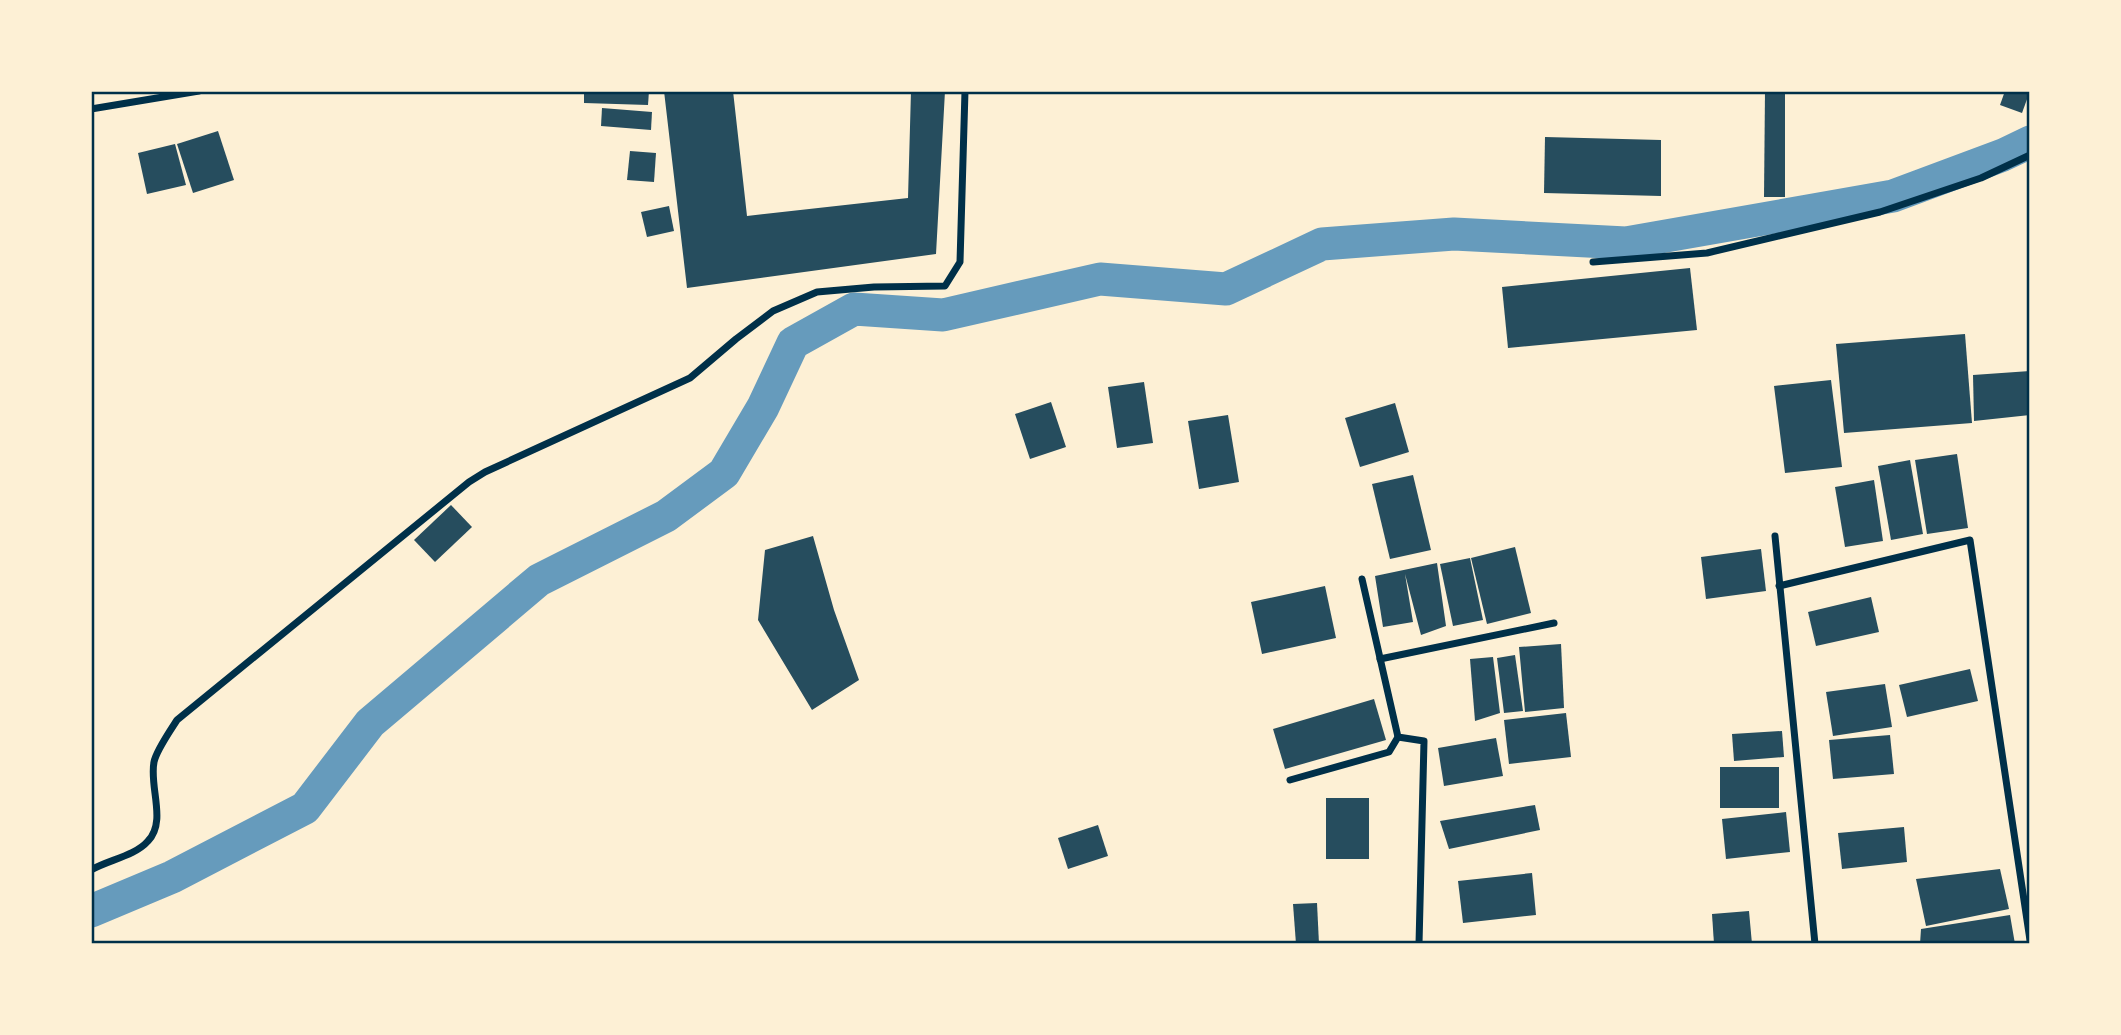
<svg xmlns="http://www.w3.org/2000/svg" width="2121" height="1035" font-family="Mulish,sans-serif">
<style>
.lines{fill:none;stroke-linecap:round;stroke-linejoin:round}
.canal{stroke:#669bbc;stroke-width:33}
.building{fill:#264d5e}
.minor{stroke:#003049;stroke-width:7}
.neatline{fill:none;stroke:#003049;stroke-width:2.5}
</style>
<rect width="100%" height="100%" fill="#fdf0d5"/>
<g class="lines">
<path class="canal" d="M91 911 172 877 305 808 370 723 539 580 666 516 724 473 763 407 793 343 854 309 943 315 1100 279 1226 289 1322 244 1454 234 1626 243 1893 196 2003 155 2030 142"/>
</g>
<g class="building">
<path d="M584 91H649L648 105 584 103Z"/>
<path d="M664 91H733L747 216 908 198 911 91H945L936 254 687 288Z"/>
<path d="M1765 91H1785V197H1764Z"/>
<path d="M2005 91H2030L2022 113 2000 105Z"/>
<path d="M602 108 652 112 651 130 601 126Z"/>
<path d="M218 131 234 180 193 193 177 144Z"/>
<path d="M1545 137 1661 140V196L1544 193Z"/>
<path d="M175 144 186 185 147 194 138 153Z"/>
<path d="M630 151 656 153 654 182 627 180Z"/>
<path d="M669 206 674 231 647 237 641 212Z"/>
<path d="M1690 268 1697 330 1508 348 1502 287Z"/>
<path d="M1965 334 1972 423 1844 433 1836 344Z"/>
<path d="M2030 371V415L1974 421 1973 375Z"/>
<path d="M1831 380 1842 467 1785 473 1774 386Z"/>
<path d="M1144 382 1153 443 1117 448 1108 387Z"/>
<path d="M1051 402 1066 447 1030 459 1015 414Z"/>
<path d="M1395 403 1409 452 1360 467 1345 418Z"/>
<path d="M1228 415 1239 482 1199 489 1188 421Z"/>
<path d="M1957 454 1968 528 1927 534 1915 460Z"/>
<path d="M1910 460 1923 534 1891 540 1878 466Z"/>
<path d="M1413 475 1431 550 1390 559 1372 484Z"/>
<path d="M1874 480 1883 541 1845 547 1835 487Z"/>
<path d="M451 505 472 527 435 562 414 540Z"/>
<path d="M813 536 834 610 859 680 812 710 758 620 765 550Z"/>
<path d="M1515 547 1531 613 1487 624 1471 558Z"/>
<path d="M1761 549 1766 591 1706 599 1701 557Z"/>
<path d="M1470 558 1483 620 1453 626 1440 564Z"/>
<path d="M1437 563 1446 626 1421 635 1405 574 1413 622 1383 627 1375 576Z"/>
<path d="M1325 586 1336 638 1262 654 1251 602Z"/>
<path d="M1871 597 1879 632 1816 646 1808 612Z"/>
<path d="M1561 644 1564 708 1525 712 1519 647Z"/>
<path d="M1515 655 1523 711 1504 713 1497 658Z"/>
<path d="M1493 657 1500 713 1475 721 1470 659Z"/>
<path d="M1970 669 1978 701 1907 717 1899 685Z"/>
<path d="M1885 684 1892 727 1833 736 1826 692Z"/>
<path d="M1374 699 1386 740 1285 769 1273 729Z"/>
<path d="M1566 713 1571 757 1509 764 1504 720Z"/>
<path d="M1782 731 1784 757 1734 761 1732 734Z"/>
<path d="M1890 735 1894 774 1833 779 1829 740Z"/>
<path d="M1496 738 1503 776 1444 786 1438 748Z"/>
<rect x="1720" y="767" width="59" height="41"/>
<rect x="1326" y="798" width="43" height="61"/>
<path d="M1535 805 1540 830 1449 849 1440 821Z"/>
<path d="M1786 812 1790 852 1726 859 1722 819Z"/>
<path d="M1098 825 1108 856 1068 869 1058 838Z"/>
<path d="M1904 827 1907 862 1842 869 1838 833Z"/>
<path d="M2000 869 2009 909 1926 926 1916 879Z"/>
<path d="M1532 873 1536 915 1463 923 1458 881Z"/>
<path d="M1317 903 1319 944H1296L1293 904Z"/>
<path d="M1749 911 1752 944H1714L1712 914Z"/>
<path d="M2010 915 2015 944 1955 941 1956 944H1920L1921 929Z"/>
</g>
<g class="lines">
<g class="minor">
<path d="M91 109 199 91"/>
<path d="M1593 262 1707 253 1880 212 1981 178 2030 155"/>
<path d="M1775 536 1815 944"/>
<path d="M1362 579 1398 737 1424 741 1419 944"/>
<path d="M1779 586 1970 540 2030 940"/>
<path d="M1380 659 1554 623"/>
<path d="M1290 780 1389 752 1398 737"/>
<path d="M91 870C108 860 135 856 148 841 167 821 149 787 154 762 156 751 170 731 177 720L469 482 485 472 690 378 736 339 773 311 817 292 874 287 945 286 960 262 965 91"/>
</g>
</g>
<rect width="2121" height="1035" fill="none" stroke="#fdf0d5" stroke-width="186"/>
<rect x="93" y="93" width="1935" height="849" class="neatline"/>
</svg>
